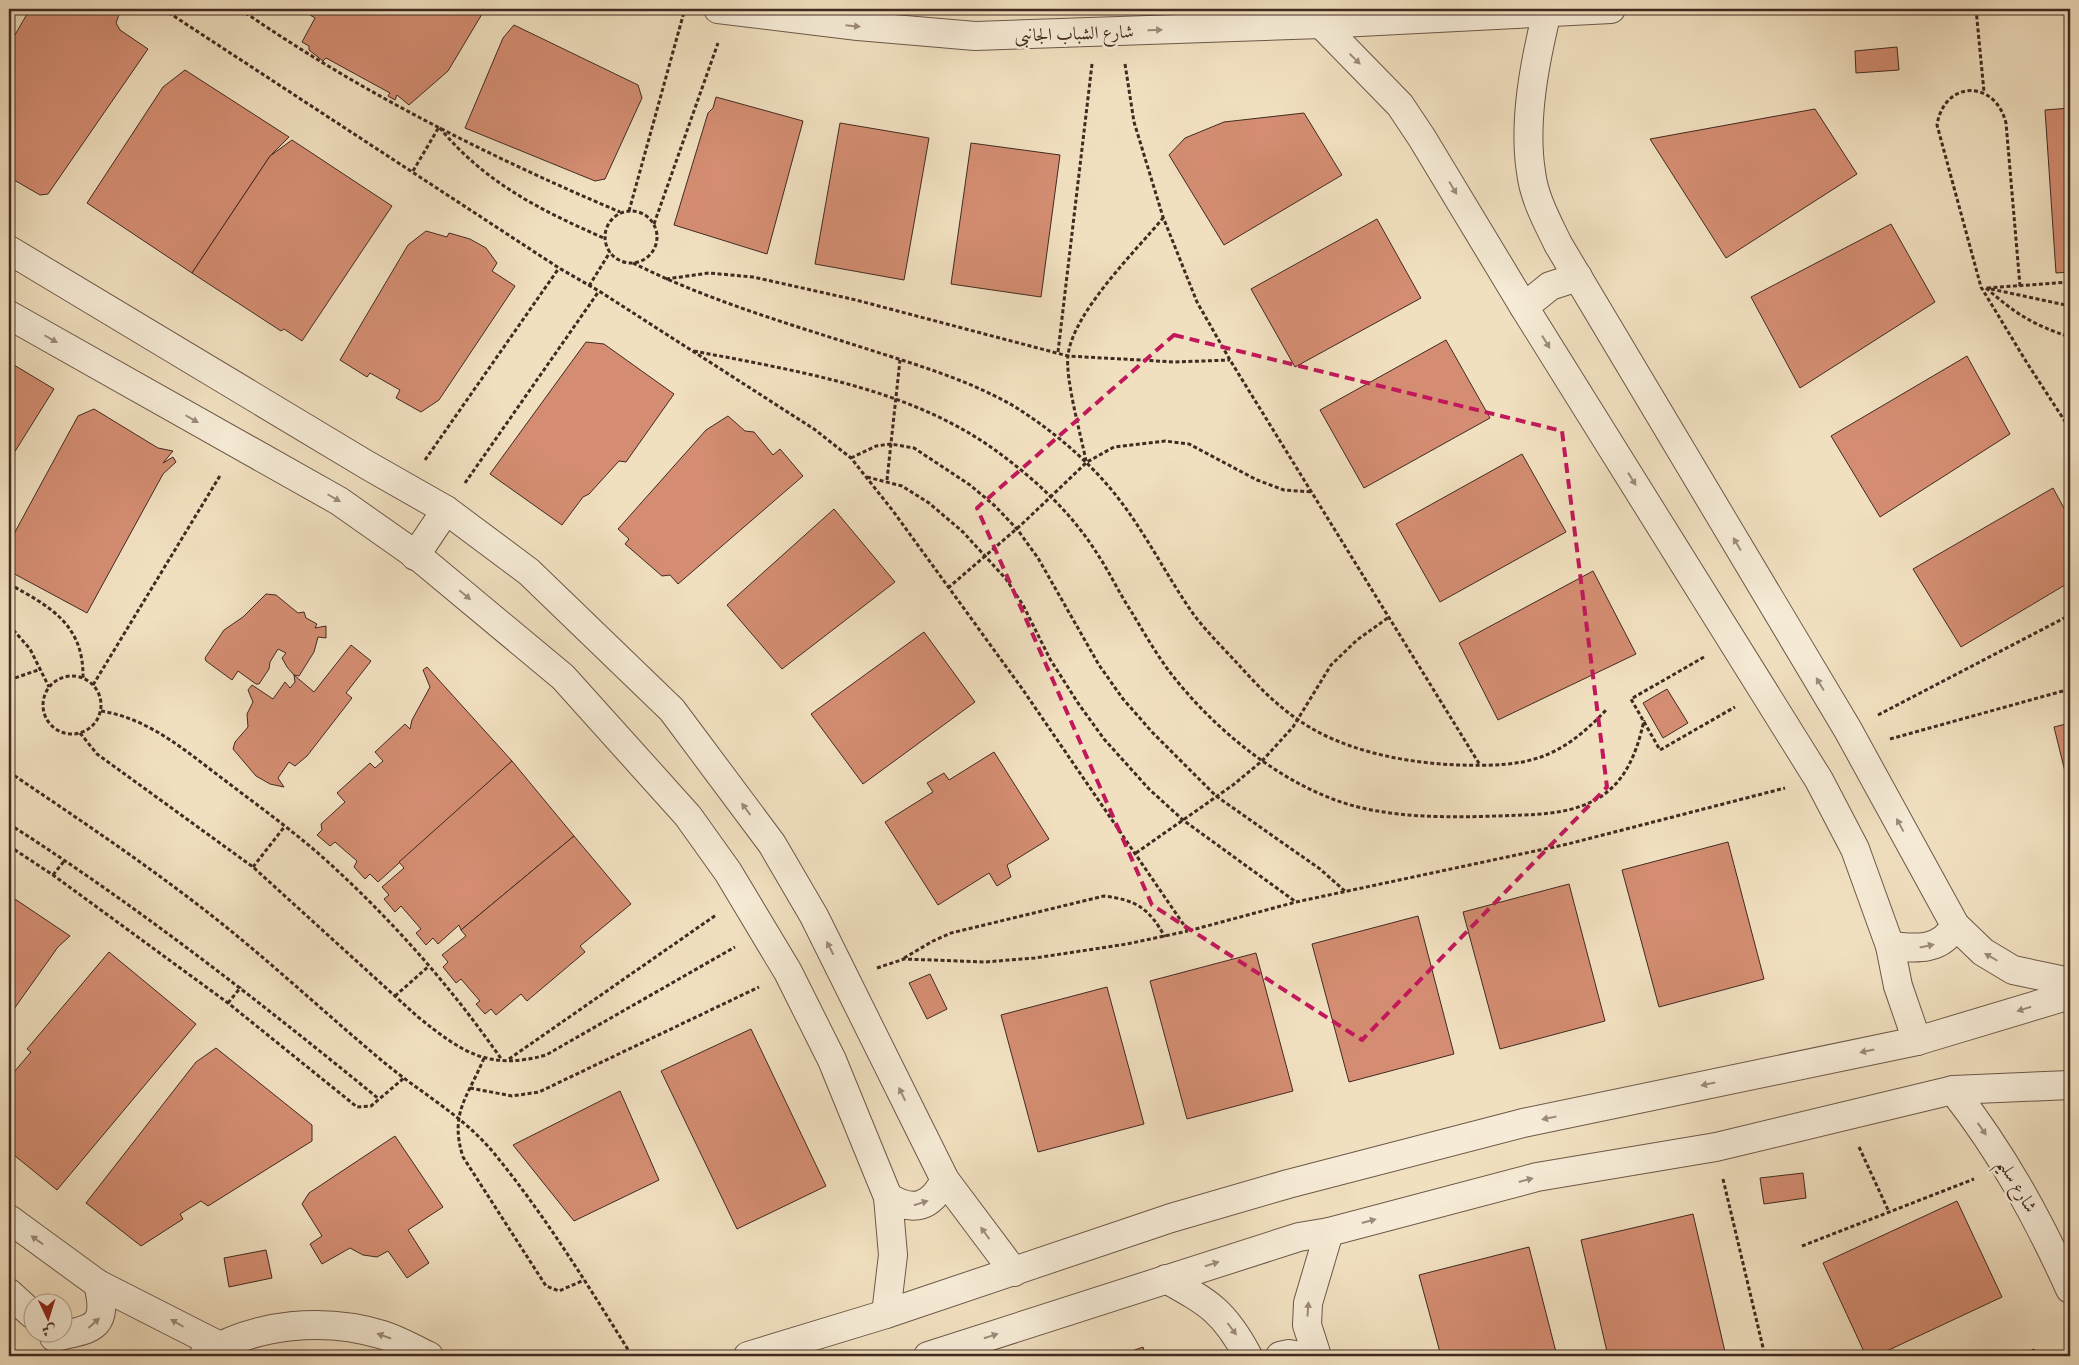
<svg xmlns="http://www.w3.org/2000/svg" width="2079" height="1365" font-family="'Gentium Book Plus',Amiri,serif">
<style>
.building{fill:#d48d72;stroke:#412a20}
.lines{fill:none;stroke-linecap:round;stroke-linejoin:round}
.minor-casing{stroke:#6d5848;stroke-width:30}
.tertiary-casing{stroke:#6d5848;stroke-width:30}
.path{stroke:#412a20;stroke-width:3;stroke-dasharray:4 2.5;stroke-linecap:butt}
.minor{stroke:#f6ebd6;stroke-width:28}
.tertiary{stroke:#f6ebd6;stroke-width:28}
.oneway{fill:#9c8a7b}
.marked{fill:none;stroke:#c2185b;stroke-width:4;stroke-dasharray:10 6;stroke-linejoin:round}
.labels{text-anchor:middle;dominant-baseline:central;stroke-width:5;stroke-linejoin:round;paint-order:stroke}
.street-label{font-size:18px;fill:#412a20;stroke:#f6ebd6}
</style>
<rect width="100%" height="100%" fill="#f1e0c0"/>
<filter id="stains"><feTurbulence type="fractalNoise" baseFrequency=".004" numOctaves="4"/><feColorMatrix values="0 0 0 0 .2 0 0 0 0 .09 0 0 0 0 .02 0 0 0 .5 -.17"/></filter>
<radialGradient id="worn" r=".72"><stop offset=".6" stop-color="#630" stop-opacity="0"/><stop offset="1" stop-color="#630" stop-opacity=".3"/></radialGradient>
<g class="building">
<path d="M30 9H121L116 23 120 30 148 49 48 194 40 195 9 177V45Z"/>
<path d="M313 9H485L448 71 409 105 397 95 395 100 388 96 390 93 326 58 323 61 309 50V46L302 42 315 18 310 15Z"/>
<path d="M514 25 638 85 642 98 605 179 595 181 465 128 503 38Z"/>
<path d="M1897 47 1899 70 1856 73 1855 51Z"/>
<path d="M185 70 289 137 270 156 192 273 87 203 163 87Z"/>
<path d="M716 97 803 121 767 254 674 225 708 113 713 108Z"/>
<path d="M2070 108V272L2056 273 2045 110Z"/>
<path d="M1815 109 1857 174 1726 258 1650 139Z"/>
<path d="M1304 113 1342 175 1224 245 1169 155 1185 138 1224 122Z"/>
<path d="M840 123 929 138 904 280 815 264Z"/>
<path d="M292 140 392 206 302 341 284 329 281 331 192 273 270 156Z"/>
<path d="M971 143 1060 155 1041 297 951 284Z"/>
<path d="M1377 219 1421 298 1295 367 1251 289Z"/>
<path d="M1891 224 1935 302 1800 388 1751 297Z"/>
<path d="M426 231 447 237 449 233 470 239 486 248 497 263 492 271 515 286 439 400 421 412 396 398 400 390 370 373 367 377 340 360 408 245Z"/>
<path d="M1446 340 1490 418 1364 488 1320 410Z"/>
<path d="M586 342 604 344 674 394 626 462 619 461 589 494 583 497 562 525 490 474Z"/>
<path d="M1967 356 2010 434 1880 517 1831 436Z"/>
<path d="M9 362 54 389 9 461Z"/>
<path d="M94 409 158 448 173 451 163 463 173 457 176 462 163 474 87 613 9 571V543L78 416Z"/>
<path d="M728 416 745 431 754 432 773 455 780 449 803 476 678 584 670 575 662 576 625 544 629 539 618 529 706 430Z"/>
<path d="M1522 454 1566 532 1440 602 1396 524Z"/>
<path d="M2053 488 2070 519V582L1961 647 1913 569Z"/>
<path d="M834 509 895 582 782 669 727 605Z"/>
<path d="M1593 571 1636 654 1498 720 1459 643Z"/>
<path d="M266 594 276 595 298 613 304 612 306 618 317 624 315 628 326 626V638L318 637 314 652 299 676 294 675 287 667 282 658 286 653 278 649 270 662 269 669 259 684H256L238 671 232 680 206 661 205 658 224 630 243 617Z"/>
<path d="M924 632 975 702 863 784 811 714Z"/>
<path d="M351 645 371 661 346 693 352 698 307 756 295 766 289 762 278 778 284 787 270 784 256 776 233 749 235 742 248 727 247 714 253 702 248 690 252 685 273 699 285 682 290 688 295 682 294 675 314 692Z"/>
<path d="M427 667 512 761 378 882 370 874 365 879 354 867 357 861 335 842 330 846 317 835 322 830 321 824 345 802 337 793 370 763 375 768 383 761 375 752 405 724 410 729 412 720 430 687 423 670Z"/>
<path d="M1667 689 1688 723 1663 738 1643 703Z"/>
<path d="M2070 723V792L2054 727Z"/>
<path d="M994 752 1049 839 1007 865 1011 877 997 886 989 873 938 905 885 822 933 792 927 783 944 773 949 780Z"/>
<path d="M512 761 574 836 461 930 459 925 438 944 433 938 426 945 416 933 421 929 401 906 395 912 384 899 389 895 382 887 404 868 399 862Z"/>
<path d="M574 836 631 904 580 946 585 952 527 1001 521 994 496 1015 491 1009 485 1014 476 1004 480 1001 461 979 456 983 443 967 448 962 442 955 466 936 461 930Z"/>
<path d="M1728 842 1764 979 1659 1007 1622 870Z"/>
<path d="M1569 884 1605 1021 1500 1049 1463 912Z"/>
<path d="M9 895 70 936 58 947 9 1016Z"/>
<path d="M1418 916 1454 1054 1349 1082 1312 944Z"/>
<path d="M109 952 196 1024 57 1190 9 1151V1078L31 1052 27 1049Z"/>
<path d="M1256 953 1293 1091 1187 1119 1150 981Z"/>
<path d="M930 974 947 1009 927 1019 909 983Z"/>
<path d="M1107 987 1144 1124 1038 1152 1001 1015Z"/>
<path d="M751 1029 826 1186 737 1229 661 1071Z"/>
<path d="M216 1048 312 1125V1141L208 1206 201 1201 180 1214 183 1219 141 1246 86 1203 196 1062Z"/>
<path d="M620 1091 659 1180 574 1221 513 1145Z"/>
<path d="M395 1136 443 1207 408 1230 429 1263 407 1278 388 1251 377 1257 363 1255 350 1248 322 1264 310 1244 322 1236 302 1204 309 1193Z"/>
<path d="M1803 1173 1806 1198 1764 1204 1760 1178Z"/>
<path d="M1957 1201 2002 1297 1876 1356H1866L1823 1263Z"/>
<path d="M1693 1214 1726 1356H1608L1581 1240Z"/>
<path d="M1529 1247 1557 1356H1441L1419 1275Z"/>
<path d="M266 1250 272 1278 229 1287 224 1258Z"/>
<path d="M1143 1347 1146 1356H1118Z"/>
<path d="M2034 1349 2038 1356H2020Z"/>
</g>
<g class="lines">
<g class="minor-casing">
<g id="minor">
<path d="M1547 12C1535 61 1523 121 1531 172 1534 198 1547 221 1558 244L1848 730 1955 925 1983 952 2013 970 2070 982"/>
<path d="M1321 24 1400 105 1422 138 1524 307 1819 780 1855 849 1890 946 1898 986 1917 1041"/>
<path d="M9 250 367 465 446 510 529 572 672 710 772 844 814 916 945 1180 1014 1272"/>
<path d="M1524 307 1550 286 1578 277"/>
<path d="M9 315 339 501 420 558 563 677 688 816 728 872 788 972 832 1060 888 1197 893 1255 886 1314"/>
<path d="M415 556 446 510"/>
<path d="M1890 946C1916 949 1942 951 1955 925"/>
<path d="M1953 1090C2002 1153 2037 1216 2070 1289"/>
<path d="M888 1197C914 1213 931 1207 945 1180"/>
<path d="M9 1219 98 1284 220 1346"/>
<path d="M1166 1279C1209 1303 1224 1311 1248 1356"/>
<path d="M9 1293 32 1314"/>
<path d="M54 1337C92 1329 109 1329 98 1284"/>
<path d="M204 1355C256 1323 325 1317 383 1335 399 1340 414 1349 429 1356"/>
<path d="M748 1356 886 1314 1171 1218 1288 1184 1523 1123 1917 1041 2070 995"/>
<path d="M928 1356 1299 1237 1329 1232 1537 1177 1716 1147 1953 1090 2070 1085"/>
<path d="M1280 1356 1289 1354 1301 1356"/>
<path d="M1317 1356 1307 1325 1308 1303 1329 1232"/>
</g>
</g>
<g class="tertiary-casing">
<path id="tertiary" d="M718 9 858 26 975 36 1321 24 1611 9"/>
</g>
<g class="path">
<path d="M163 9 559 268 599 291 814 429 851 458 893 511 1021 687 1188 931 1296 902 1568 844 1785 788"/>
<path d="M240 9C358 91 488 156 620 212"/>
<path d="M1976 9 1984 92"/>
<path d="M1125 64 1134 122 1163 217 1197 302 1230 360 1480 765"/>
<path d="M413 171 439 127C485 183 540 210 606 239"/>
<path d="M629 211 684 12"/>
<circle cx="631" cy="237" r="26"/>
<path d="M654 224 718 43"/>
<path d="M633 263C707 300 786 323 864 348 914 364 966 379 1012 405 1048 427 1083 456 1110 488 1143 527 1165 574 1194 615 1207 632 1223 648 1237 663 1255 683 1275 704 1297 719 1342 751 1405 763 1459 765 1526 767 1558 761 1606 710"/>
<path d="M666 279 709 273 753 277 856 300 1068 356 1175 362 1230 360"/>
<path d="M589 286 610 252"/>
<path d="M2020 286 2006 123C1995 79 1944 80 1937 125L1981 287 2027 363 2070 429"/>
<path d="M1986 288C2016 314 2033 325 2070 337"/>
<path d="M1987 288 2070 282"/>
<path d="M1991 289 2070 306"/>
<path d="M694 351C796 371 909 388 995 450 1035 479 1072 513 1098 555 1110 573 1119 593 1131 611 1143 631 1155 652 1169 671 1214 730 1286 789 1358 807 1411 820 1469 817 1523 815 1595 813 1629 792 1644 720"/>
<path d="M1058 352 1092 64"/>
<path d="M851 458 876 446 891 444 914 448 970 485 995 506 1017 529 1038 558 1099 665 1123 699 1152 732 1216 796 1320 869 1346 892"/>
<path d="M425 460 559 268"/>
<path d="M1086 461C1081 435 1065 379 1068 355 1074 311 1135 252 1163 218"/>
<path d="M867 477 902 486 929 503 963 532 1006 579 1023 605 1050 659 1078 703 1104 739 1149 789 1183 820 1296 902"/>
<path d="M887 480 900 360"/>
<path d="M465 483 599 291"/>
<path d="M9 584C51 607 84 625 83 678"/>
<path d="M948 588 1021 525 1087 462 1114 447 1165 441 1189 444 1257 480 1284 490 1313 492"/>
<path d="M9 625 30 649 49 687"/>
<path d="M1704 657 1631 699 1660 750 1735 707"/>
<circle cx="72" cy="705" r="29"/>
<path d="M9 680 41 669"/>
<path d="M93 685 221 474"/>
<path d="M101 711C151 719 188 753 227 782 261 808 296 833 328 862 393 921 452 988 502 1060"/>
<path d="M1878 715 2070 615"/>
<path d="M80 733 97 754 253 867 418 1017C462 1052 488 1071 546 1055L735 947"/>
<path d="M1890 739 2070 689"/>
<path d="M9 772C77 818 146 864 211 915 271 962 327 1015 386 1064 421 1093 463 1116 493 1152 545 1215 589 1287 632 1356"/>
<path d="M9 824C139 907 260 1002 379 1099"/>
<path d="M9 846 53 875 228 1003 357 1107 371 1106 404 1078"/>
<path d="M1136 853 1233 785 1262 761 1293 727 1331 665 1357 640 1389 617"/>
<path d="M253 867 285 826"/>
<path d="M53 875 65 860"/>
<path d="M904 958 933 941 951 933 1104 896C1136 900 1149 908 1165 937"/>
<path d="M877 968 904 959 985 962 1035 958 1127 944 1188 931"/>
<path d="M395 996 429 966"/>
<path d="M228 1003 241 987"/>
<path d="M484 1058C468 1097 449 1113 463 1157L546 1286 559 1291 584 1280"/>
<path d="M509 1059 716 915"/>
<path d="M470 1088 512 1096 539 1092 759 987"/>
<path d="M1859 1147 1889 1212"/>
<path d="M1723 1179 1765 1356"/>
<path d="M1802 1246 1974 1179"/>
</g>
<use href="#minor" class="minor"/>
<use href="#tertiary" class="tertiary"/>
</g>
<defs><path id="oneway-solid" d="M-6-.8H1V-3.2L6.5 0L1 3.2V.8H-6Z" transform="scale(1.25)"/></defs>
<g class="oneway">
<use href="#oneway-solid" transform="translate(853 26) rotate(6)"/>
<use href="#oneway-solid" transform="translate(1155 30) rotate(-2)"/>
<use href="#oneway-solid" transform="translate(1355 59) rotate(44)"/>
<use href="#oneway-solid" transform="translate(1453 188) rotate(59)"/>
<use href="#oneway-solid" transform="translate(51 339) rotate(30)"/>
<use href="#oneway-solid" transform="translate(1546 342) rotate(58)"/>
<use href="#oneway-solid" transform="translate(192 419) rotate(30)"/>
<use href="#oneway-solid" transform="translate(1632 479) rotate(58)"/>
<use href="#oneway-solid" transform="translate(334 498) rotate(30)"/>
<use href="#oneway-solid" transform="translate(1737 544) rotate(-121)"/>
<use href="#oneway-solid" transform="translate(465 595) rotate(40)"/>
<use href="#oneway-solid" transform="translate(1820 684) rotate(-121)"/>
<use href="#oneway-solid" transform="translate(746 809) rotate(-126)"/>
<use href="#oneway-solid" transform="translate(1900 825) rotate(-118)"/>
<use href="#oneway-solid" transform="translate(1927 946) rotate(-12)"/>
<use href="#oneway-solid" transform="translate(830 948) rotate(-117)"/>
<use href="#oneway-solid" transform="translate(1991 957) rotate(-150)"/>
<use href="#oneway-solid" transform="translate(2024 1009) rotate(163)"/>
<use href="#oneway-solid" transform="translate(1867 1051) rotate(168)"/>
<use href="#oneway-solid" transform="translate(1708 1084) rotate(168)"/>
<use href="#oneway-solid" transform="translate(902 1094) rotate(-116)"/>
<use href="#oneway-solid" transform="translate(1549 1118) rotate(168)"/>
<use href="#oneway-solid" transform="translate(1982 1129) rotate(55)"/>
<use href="#oneway-solid" transform="translate(1526 1180) rotate(-15)"/>
<use href="#oneway-solid" transform="translate(921 1203) rotate(-17)"/>
<use href="#oneway-solid" transform="translate(1369 1221) rotate(-15)"/>
<use href="#oneway-solid" transform="translate(985 1233) rotate(-126)"/>
<use href="#oneway-solid" transform="translate(37 1240) rotate(-144)"/>
<use href="#oneway-solid" transform="translate(1212 1264) rotate(-18)"/>
<use href="#oneway-solid" transform="translate(1308 1309) rotate(-86)"/>
<use href="#oneway-solid" transform="translate(94 1323) rotate(-42)"/>
<use href="#oneway-solid" transform="translate(177 1323) rotate(-150)"/>
<use href="#oneway-solid" transform="translate(1232 1329) rotate(53)"/>
<use href="#oneway-solid" transform="translate(384 1336) rotate(-161)"/>
<use href="#oneway-solid" transform="translate(991 1336) rotate(-18)"/>
</g>
<path class="marked" d="M1174 335 1562 431 1607 787 1362 1040 1152 905 977 508Z"/>
<g class="labels">
<g class="street-label">
<text transform="translate(1074 33) rotate(-2)">شارع الشباب الجانبى</text>
<text transform="translate(2018 1185) rotate(59)">شارع سليم</text>
</g>
</g>
<rect width="2079" height="1365" fill="none" stroke="#f1e0c0" stroke-width="30"/>
<rect x="10" y="10" width="2059" height="1345" fill="none" stroke="#412a20" stroke-width="2.5"/>
<rect x="15" y="15" width="2049" height="1335" fill="none" stroke="#412a20"/>
<g transform="translate(48 1318) rotate(176)"><circle r="24" fill="#f6ebd6" stroke="#ae9e8d"/>
<path d="M0-4L9 19L0 12L-9 19Z" fill="#8f2418"/>
<text y="-8" font-size="14" font-weight="bold" text-anchor="middle" fill="#412a20">ش</text>
</g>
<rect width="100%" height="100%" filter="url(#stains)"/>
<rect width="100%" height="100%" fill="url(#worn)"/>
</svg>
